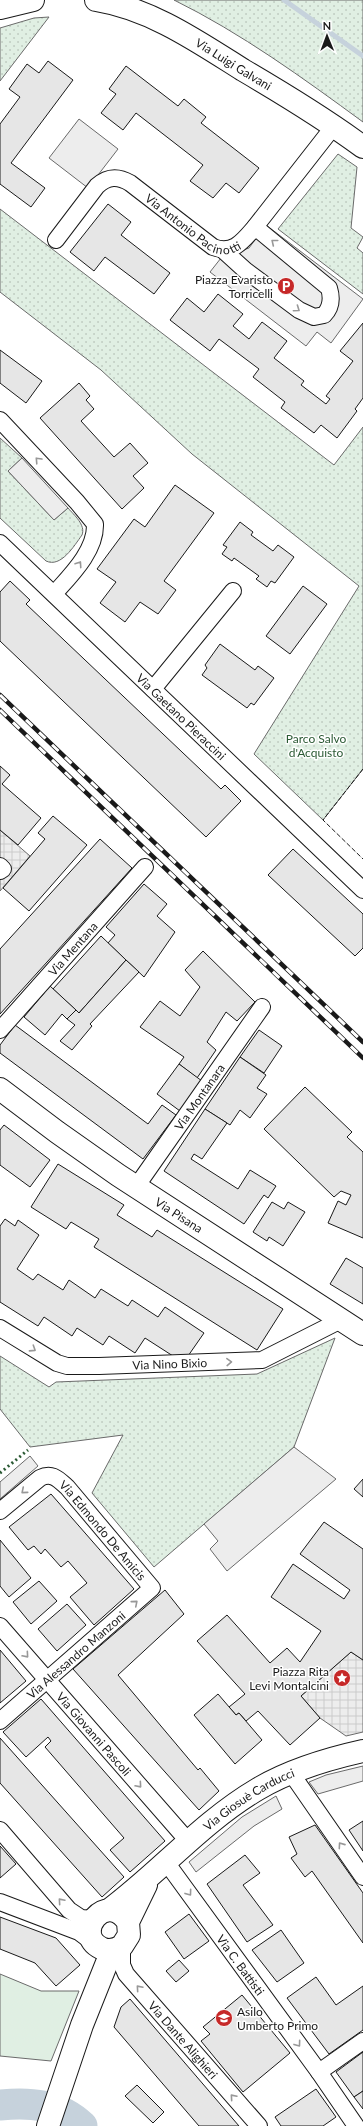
<svg xmlns="http://www.w3.org/2000/svg" width="363" height="2126" font-family="Lato,sans-serif">
<style>
.green{fill:#e0efe3;stroke:#6a6a6a}
.park{fill:url(#park-dots);stroke:#6a6a6a}
.parking{fill:#ededed;stroke:#6a6a6a}
.plaza{fill:url(#plaza-grid);stroke:#6a6a6a}
.lines{fill:none;stroke-linecap:round;stroke-linejoin:round}
.stream{stroke:#c6d2dc;stroke-width:5}
.river{stroke:#c6d2dc;stroke-width:31}
.building{fill:#e6e6e6;stroke:#1a1a1a}
.street-casing{stroke:#1a1a1a;stroke-width:18}
.secondary-casing{stroke:#1a1a1a;stroke-width:24}
.street{stroke:#fff;stroke-width:16}
.secondary{stroke:#fff;stroke-width:22}
.rail-casing{stroke:#1a1a1a;stroke-width:4.5}
.rail{stroke:#fff;stroke-width:3;stroke-dasharray:9;stroke-linecap:butt}
.hedge{stroke:#2b5a34;stroke-width:3;stroke-dasharray:2 3;stroke-linecap:butt}
.fence{stroke:#1a1a1a;stroke-width:1;stroke-dasharray:5 2;stroke-linecap:butt}
.oneway{stroke:#989898}
.labels{text-anchor:middle;dominant-baseline:central;stroke-width:3;stroke-linejoin:round;paint-order:stroke}
.street-label{font-size:12px;fill:#1a1a1a;stroke:#fff}
.poi-label{font-size:12px;fill:#1a1a1a;stroke:#fff;text-anchor:end}
.park-label{font-size:12px;fill:#2b5a34;stroke:#fff}
</style>
<defs>
<pattern id="park-dots" width="8" height="8" patternUnits="userSpaceOnUse"><rect width="8" height="8" fill="#e0efe3"/><path d="M2 2h.1M6 6h.1" fill="none" stroke="#c0ccc2" stroke-width="1.8" stroke-linecap="round"/></pattern>
<pattern id="plaza-grid" width="8" height="8" patternUnits="userSpaceOnUse"><rect width="8" height="8" fill="#ededed"/><path d="M0 4h8M4 0v8" fill="none" stroke="#cbcbcb"/></pattern>
</defs>
<rect width="100%" height="100%" fill="#fff"/>
<path class="green" d="M0 1974 41 1991H79L51 2061 0 2056Z"/>
<g class="park">
<path d="M174 0H363V122C303 78 241 33 174 0Z"/>
<path d="M49 17 0 81V28L34 18Z"/>
<path d="M338 154 357 167 351 228 363 237 357 248 363 253V294L278 229Z"/>
<path d="M0 209 334 465 363 427V769L323 820 254 754 359 586 192 454 101 370 0 292Z"/>
<path d="M0 438 22 458 8 471 54 520 68 508C74 515 86 525 82 535 74 546 61 568 46 561L0 518Z"/>
<path d="M335 1338 294 1447 154 1567 92 1493 123 1435 30 1447 0 1409V1356L49 1387 56 1382 257 1374Z"/>
</g>
<g class="parking">
<path d="M79 119 118 149 88 188 49 158Z"/>
<path d="M266 225 363 299 331 343 317 332 306 346 210 272 221 258 249 248Z"/>
<path d="M22 458 68 508 54 520 8 471Z"/>
<path d="M294 1447 336 1479 227 1571 210 1549 218 1541 204 1524Z"/>
<path d="M30 1456 38 1466 0 1499V1482Z"/>
<path d="M363 1766V1781L318 1794 309 1782 326 1775Z"/>
<path d="M276 1796 282 1809 254 1826 196 1872 189 1862 242 1817Z"/>
</g>
<g class="plaza">
<path d="M0 830 30 856 0 891Z"/>
<path d="M351 1652 363 1660V1732L346 1736 320 1718 301 1696Z"/>
</g>
<g class="lines">
<path class="stream" d="M284 0 363 56"/>
<path class="river" d="M0 2105C30 2102 59 2104 82 2126"/>
</g>
<g class="building">
<path d="M48 61 73 80 11 163 45 188 31 207 0 184V124L20 97 9 89 27 64 39 73Z"/>
<path d="M126 66 178 106 184 99 206 117 201 123 259 168 239 193 226 183 213 198 190 181 203 165 136 113 123 130 101 113 116 94 109 89Z"/>
<path d="M108 204 131 222 121 235 170 273 154 294 105 257 94 271 70 252Z"/>
<path d="M218 294 243 314 233 326 249 339 262 322 287 341 274 358 304 381 301 385 326 404 330 399 326 396 353 361 340 351 363 323V398L355 409 357 411 337 438 321 425 314 433 281 408 285 402 253 377 259 369 219 339 210 351 170 320 187 298 204 312Z"/>
<path d="M0 350 42 381 26 403 0 383Z"/>
<path d="M79 383 90 396 86 400 94 409 81 421 114 457 130 443 148 463 133 476 144 488 122 509 40 418Z"/>
<path d="M175 485 214 513 164 581 176 590 158 614 140 602 125 622 100 603 116 582 97 569 134 519 145 527Z"/>
<path d="M240 522 253 532 251 535 273 551 278 545 294 557 275 583 271 581 267 587 256 579 259 576 234 558 232 561 222 554 227 547 223 545Z"/>
<path d="M10 581 30 600 26 604 221 789 225 785 241 801 206 837 0 641V592Z"/>
<path d="M303 586 327 604 290 654 266 636Z"/>
<path d="M220 644 255 670 258 666 274 678 254 705 251 703 247 708 202 675 207 668 205 665Z"/>
<path d="M0 766 10 775 2 784 41 818 18 845 0 830Z"/>
<path d="M53 816 87 845 29 911 3 888 45 839 38 833Z"/>
<path d="M100 839 132 868 0 1014V949Z"/>
<path d="M293 849 363 914V948L355 956 268 875Z"/>
<path d="M144 884 167 904 157 916 175 932 144 977 108 943 115 935 106 927Z"/>
<path d="M101 936 126 960 79 1013 53 989Z"/>
<path d="M203 951 255 1002 237 1021 226 1012 207 1042 216 1050 197 1078 179 1064 184 1057 140 1027 160 1001 180 1016 200 987 185 970Z"/>
<path d="M126 960 139 972 90 1024 92 1026 72 1050 60 1041 75 1025 67 1019 76 1010 79 1013Z"/>
<path d="M50 986 76 1010 67 1019 62 1014 45 1035 24 1017Z"/>
<path d="M15 1025 148 1124 162 1105 176 1115 143 1159 0 1053V1045Z"/>
<path d="M259 1030 282 1046 264 1073 240 1057Z"/>
<path d="M240 1057 266 1075 257 1088 267 1094 250 1118 240 1110 230 1125 205 1109Z"/>
<path d="M179 1064 202 1081 180 1111 157 1094Z"/>
<path d="M305 1087 352 1132 347 1137 363 1152V1238L328 1223 338 1201 346 1205 351 1195 341 1191 334 1197 264 1129Z"/>
<path d="M205 1109 227 1123 202 1159 194 1154 191 1159 238 1189 250 1170 276 1186 268 1198 264 1195 244 1224 164 1171Z"/>
<path d="M4 1125 50 1160 30 1187 0 1165V1130Z"/>
<path d="M58 1164 124 1205 117 1215 152 1237 157 1230 283 1309 257 1350 94 1247 99 1239 71 1222 66 1229 31 1207Z"/>
<path d="M272 1202 284 1209 288 1202 305 1212 283 1246 269 1237 267 1241 253 1232Z"/>
<path d="M5 1219 15 1226 18 1220 39 1235 17 1269 33 1280 38 1274 63 1290 69 1280 95 1298 101 1289 128 1306 132 1300 158 1317 165 1307 204 1333 188 1356H173L145 1338 135 1353 109 1336 103 1345 77 1328 72 1336 44 1317 38 1326 0 1302V1226Z"/>
<path d="M346 1258 363 1268V1304L330 1284Z"/>
<path d="M363 1479V1497L354 1489Z"/>
<path d="M51 1494 134 1589 94 1625 70 1597 87 1583 68 1561 61 1567 45 1549 41 1554 34 1546 28 1550 9 1527Z"/>
<path d="M324 1522 363 1549V1660L351 1652 301 1696 320 1718 290 1745 258 1711 246 1721 239 1713 236 1715 229 1707 245 1694 197 1641 227 1615 270 1663 287 1648 300 1662 321 1631 271 1597 293 1564 344 1599 350 1590 300 1554Z"/>
<path d="M0 1540 31 1578 9 1597 0 1586Z"/>
<path d="M39 1581 57 1601 31 1624 13 1602Z"/>
<path d="M165 1590 184 1614 118 1675 198 1770 200 1768 219 1791 199 1810 73 1669Z"/>
<path d="M67 1604 86 1625 57 1651 38 1629Z"/>
<path d="M0 1650 26 1681 0 1703Z"/>
<path d="M218 1694 236 1715 239 1713 262 1740 235 1764 194 1715Z"/>
<path d="M41 1699 165 1841 130 1872 110 1850 124 1838 45 1747 51 1741 48 1737 26 1757 3 1732Z"/>
<path d="M0 1738 124 1877 102 1897 0 1783Z"/>
<path d="M363 1821V1851L349 1830Z"/>
<path d="M315 1825 363 1893V1943L312 1871 305 1877 291 1858 297 1854 289 1837Z"/>
<path d="M0 1846 16 1864 0 1878Z"/>
<path d="M245 1855 260 1873 243 1885 273 1925 247 1942 207 1884Z"/>
<path d="M189 1914 209 1941 184 1959 165 1932Z"/>
<path d="M0 1917 56 1938 80 1965 56 1986 35 1963 0 1949Z"/>
<path d="M281 1930 304 1963 277 1982 252 1950Z"/>
<path d="M179 1960 189 1971 176 1982 166 1971Z"/>
<path d="M316 1977 336 2005 363 1986V2030L329 2054 287 1998Z"/>
<path d="M242 1995 290 2053 243 2092 201 2041 210 2034 203 2027Z"/>
<path d="M130 1999 239 2126H199L114 2027 121 2007Z"/>
<path d="M363 2052V2091L354 2097 336 2072Z"/>
<path d="M137 2085 164 2112 153 2123 125 2096Z"/>
<path d="M316 2089 336 2117 323 2126H281L275 2117Z"/>
<path d="M363 2091V2109L354 2097Z"/>
</g>
<g class="lines">
<g class="street-casing">
<g id="street">
<path id="s1" d="M56 240 97 186C108 176 118 176 130 183L213 247C233 255 243 241 255 227L334 126"/>
<path d="M223 250 245 270 299 310 314 317 324 315C331 308 332 298 329 288L255 227"/>
<path d="M0 420 77 502 95 524C96 551 70 576 54 594"/>
<path id="s2" d="M0 543 363 890"/>
<path d="M153 689 233 591"/>
<path d="M0 866 3 869 0 871"/>
<path id="s3" d="M0 1030 145 867"/>
<path id="s4" d="M136 1187 262 1007"/>
<path id="s5" d="M0 1328 57 1363 67 1366H99L262 1360 341 1320"/>
<path id="s6" d="M0 1511 40 1478C52 1472 58 1479 67 1487L152 1588 0 1721"/>
<path id="s7" d="M0 1626 188 1841"/>
<path d="M291 1773 363 1877"/>
<path d="M0 1830 69 1910 81 1918 93 1919"/>
<path id="s8" d="M166 1862 319 2072 356 2126"/>
<path d="M0 1902 79 1932 95 1944"/>
<path id="s9" d="M122 1946V1965L126 1974 259 2126"/>
<path d="M319 2072 363 2041"/>
</g>
</g>
<g class="secondary-casing">
<g id="secondary">
<path id="s10" d="M96 0C151 9 197 41 243 70 284 94 325 119 363 147"/>
<path d="M0 8 33 0"/>
<path id="s11" d="M0 1089 57 1132 118 1175 363 1334"/>
<path id="s12" d="M109 1910C160 1872 202 1822 258 1789 290 1770 327 1759 363 1751"/>
<path d="M128 1922C106 1889 72 1934 101 1948 108 1952 115 1950 122 1946L129 1935 128 1922 146 1885"/>
<path d="M48 2126 82 2025 112 1950"/>
</g>
</g>
<use href="#street" class="street"/>
<use href="#secondary" class="secondary"/>
<g class="rail-casing">
<g id="rail">
<path d="M0 695 363 1042"/>
<path d="M0 710 363 1058"/>
</g>
</g>
<use href="#rail" class="rail"/>
<path class="hedge" d="M0 1473 28 1450"/>
<path class="fence" d="M363 769 323 820 363 859"/>
</g>
<defs><path id="oneway-chevron" d="M-2-3.5L2.5 0L-2 3.5" fill="none" stroke-width="1.6" stroke-linecap="round" stroke-linejoin="round"/></defs>
<g class="oneway">
<use href="#oneway-chevron" transform="translate(274 242) rotate(-141)"/>
<use href="#oneway-chevron" transform="translate(297 309) rotate(35)"/>
<use href="#oneway-chevron" transform="translate(38 460) rotate(-133)"/>
<use href="#oneway-chevron" transform="translate(79 564) rotate(-56)"/>
<use href="#oneway-chevron" transform="translate(33 1349) rotate(33)"/>
<use href="#oneway-chevron" transform="translate(229 1362) rotate(-2)"/>
<use href="#oneway-chevron" transform="translate(24 1491) rotate(140)"/>
<use href="#oneway-chevron" transform="translate(135 1603) rotate(-41)"/>
<use href="#oneway-chevron" transform="translate(26 1655) rotate(49)"/>
<use href="#oneway-chevron" transform="translate(139 1785) rotate(49)"/>
<use href="#oneway-chevron" transform="translate(341 1845) rotate(-125)"/>
<use href="#oneway-chevron" transform="translate(189 1893) rotate(54)"/>
<use href="#oneway-chevron" transform="translate(61 1901) rotate(-131)"/>
<use href="#oneway-chevron" transform="translate(139 1988) rotate(-131)"/>
<use href="#oneway-chevron" transform="translate(298 2044) rotate(54)"/>
<use href="#oneway-chevron" transform="translate(233 2097) rotate(-131)"/>
</g>
<defs>
<g id="parking-disc" transform="scale(0.9)"><circle r="9.5" fill="#c62828" stroke="#fff"/><path d="M-3.5-5.5H1a3.5 3.5 0 0 1 0 7H-1V5.5H-3.5ZM-1-3.4V-.6H.8a1.4 1.4 0 0 0 0-2.8Z" fill="#fff"/></g>
<g id="sight-disc" transform="scale(0.9)"><circle r="9.5" fill="#c62828" stroke="#fff"/><path d="M0-6L1.8-2.2L6-1.7L2.9 1.2L3.7 5.4L0 3.3L-3.7 5.4L-2.9 1.2L-6-1.7L-1.8-2.2Z" fill="#fff"/></g>
<g id="school-disc" transform="scale(0.9)"><circle r="9.5" fill="#c62828" stroke="#fff"/><path d="M0-5L7-2L0 1L-7-2ZM-4 1L0 2.5L4 1V4Q0 6-4 4Z" fill="#fff"/></g>
</defs>
<g fill-rule="evenodd">
<use href="#parking-disc" x="286" y="286"/>
<use href="#sight-disc" x="342" y="1678"/>
<use href="#school-disc" x="224" y="2018"/>
</g>
<g class="labels">
<g class="street-label">
<text stroke="none"><textPath href="#s10" startOffset="153">Via Luigi Galvani</textPath></text>
<text stroke="none"><textPath href="#s1" startOffset="181">Via Antonio Pacinotti</textPath></text>
<text stroke="none"><textPath href="#s2" startOffset="251">Via Gaetano Pieraccini</textPath></text>
<text stroke="none"><textPath href="#s3" startOffset="109">Via Mentana</textPath></text>
<text stroke="none"><textPath href="#s4" startOffset="110">Via Montanara</textPath></text>
<text stroke="none"><textPath href="#s11" startOffset="219">Via Pisana</textPath></text>
<text stroke="none"><textPath href="#s5" startOffset="180">Via Nino Bixio</textPath></text>
<text stroke="none"><textPath href="#s6" startOffset="139">Via Edmondo De Amicis</textPath></text>
<text transform="translate(76 1655) rotate(-41)">Via Alessandro Manzoni</text>
<text stroke="none"><textPath href="#s7" startOffset="143">Via Giovanni Pascoli</textPath></text>
<text stroke="none"><textPath href="#s12" startOffset="179">Via Giosuè Carducci</textPath></text>
<text stroke="none"><textPath href="#s8" startOffset="127">Via C. Battisti</textPath></text>
<text stroke="none"><textPath href="#s9" startOffset="116">Via Dante Alighieri</textPath></text>
</g>
<g class="poi-label">
<text x="273" y="279">Piazza Evaristo<tspan x="273" dy="14">Torricelli</tspan></text>
<text x="329" y="1671">Piazza Rita<tspan x="329" dy="14">Levi Montalcini</tspan></text>
<text x="237" y="2011" text-anchor="start">Asilo<tspan x="237" dy="14">Umberto Primo</tspan></text>
</g>
<g class="park-label">
<text x="316" y="738">Parco Salvo<tspan x="316" dy="14">d'Acquisto</tspan></text>
</g>
</g>
<g transform="translate(327 36) rotate(359)" stroke="#ffffff" stroke-width="3" paint-order="stroke">
<path d="M0-3L7 15L0 10L-7 15Z" fill="#1a1a1a"/>
<text y="-6" font-size="11" font-weight="bold" text-anchor="middle" fill="#1a1a1a">N</text>
</g>
</svg>
